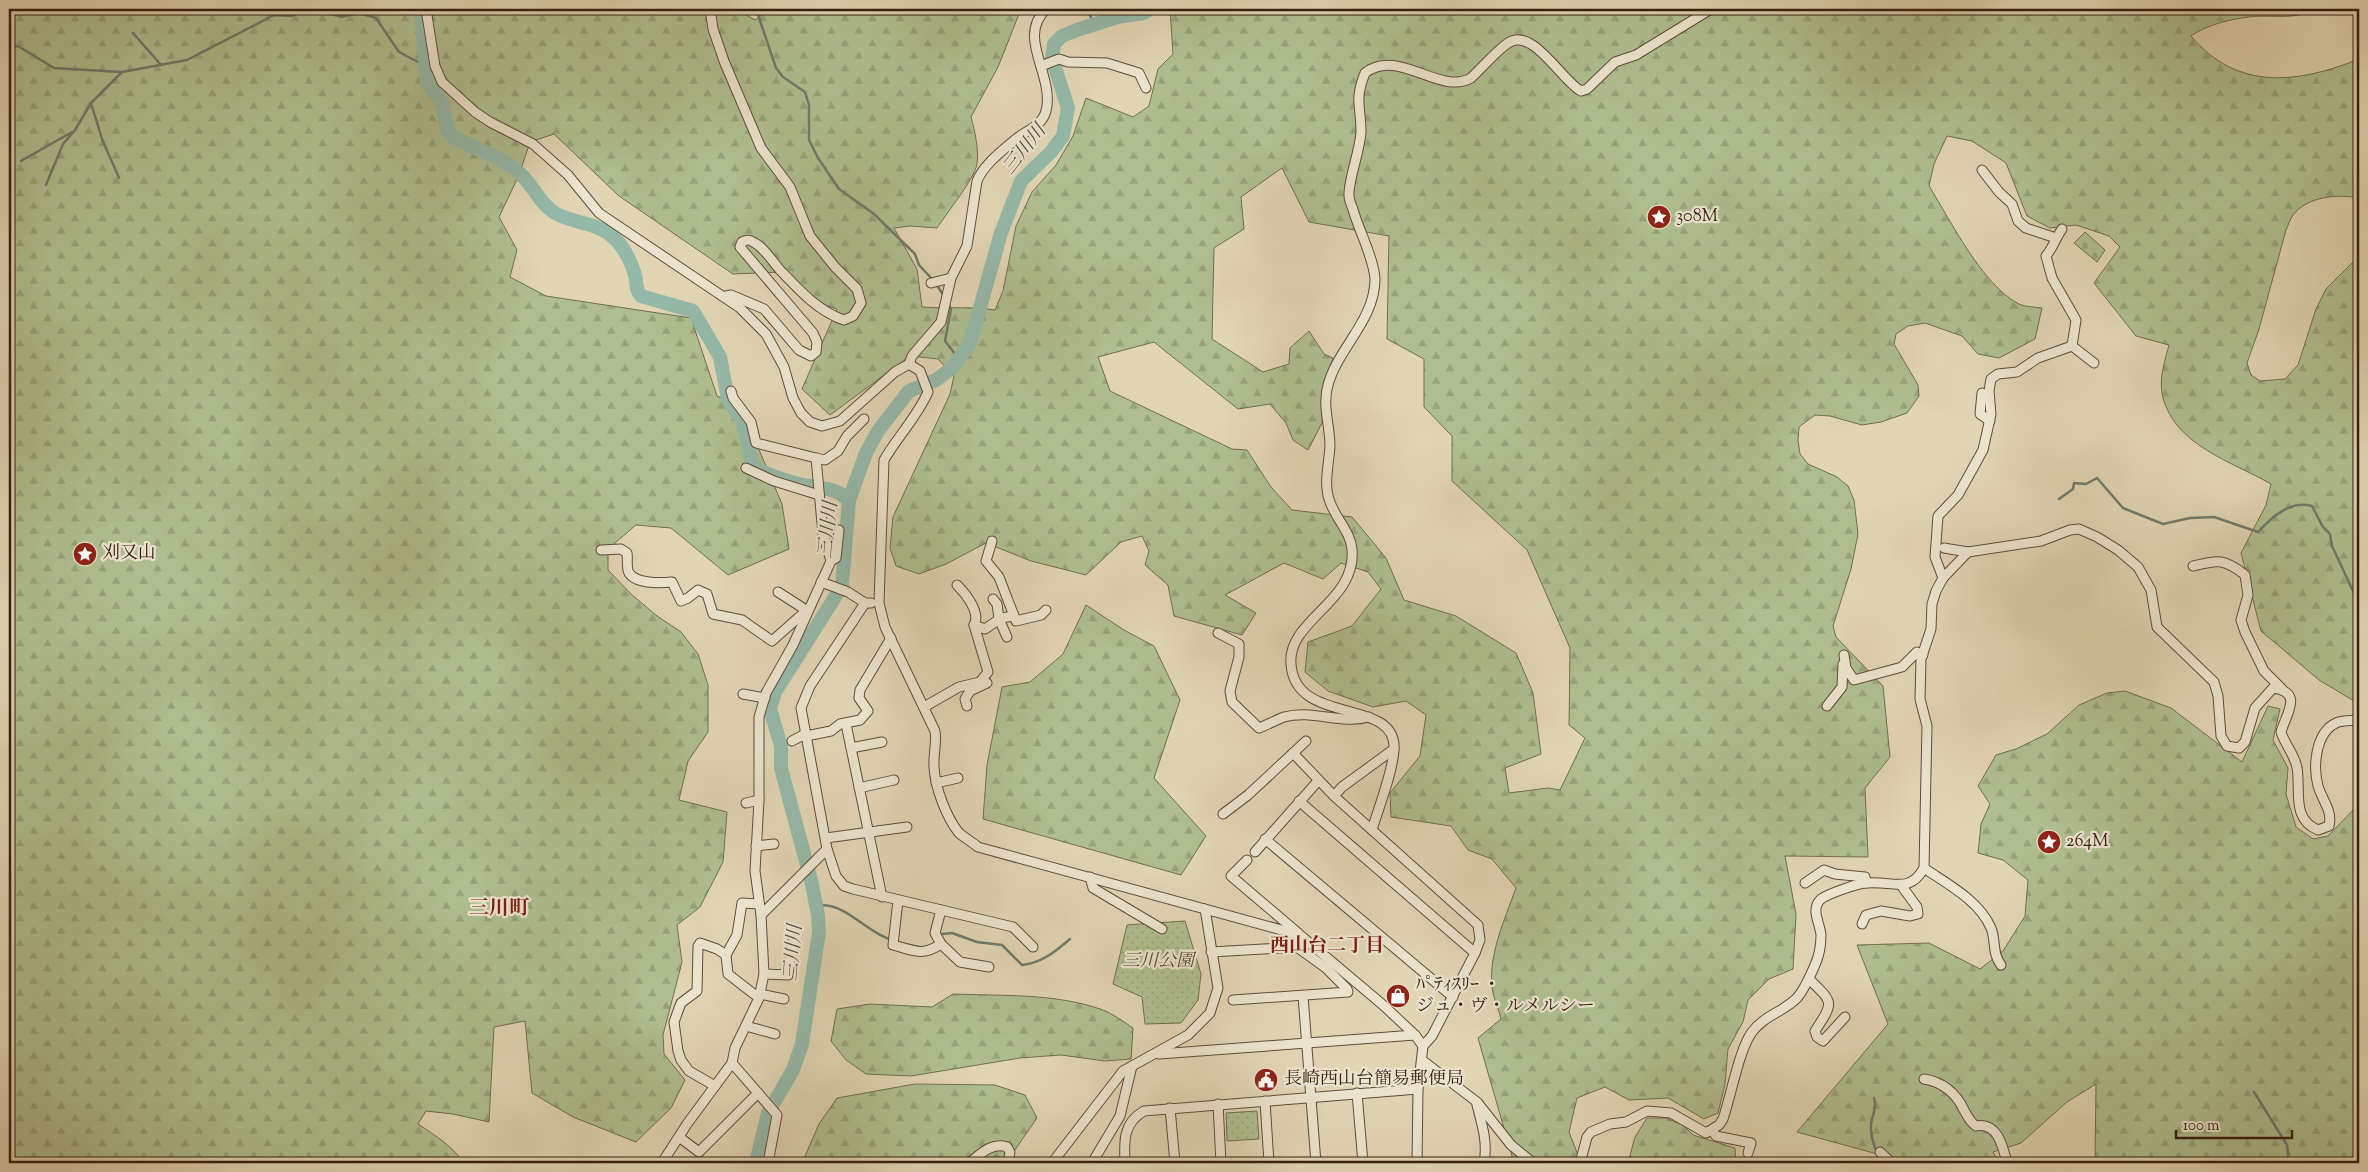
<svg xmlns="http://www.w3.org/2000/svg" width="2368" height="1172" font-family="'Sorts Mill Goudy','Noto Serif JP',serif">
<style>
.grass{fill:url(#grass-dots);stroke:#726e50}
.forest{fill:url(#forest-firs);stroke:#726e50;fill-rule:evenodd}
.cemetery{fill:url(#cemetery-stones);stroke:#726e50}
.lines{fill:none;stroke-linecap:round;stroke-linejoin:round}
.stream{stroke:#6f7b6c;stroke-width:2.5}
.river{stroke:#95b9a9;stroke-width:14}
.minor-casing{stroke:#604c3a;stroke-width:11}
.minor{stroke:#ece4ce;stroke-width:9}
.labels{text-anchor:middle;dominant-baseline:central;stroke-width:4.5;stroke-linejoin:round;paint-order:stroke}
.poi-label{font-size:18px;fill:#351e11;stroke:#ece4ce;text-anchor:start}
.park-label{font-size:18px;font-style:italic;fill:#544631;stroke:#ece4ce}
.water-label{font-size:19px;font-style:italic;fill:#524c3f;stroke:#ece4ce}
.neighbourhood-label{font-size:19px;font-weight:bold;fill:#7a1f14;stroke:#ece4ce}
.quarter-label{font-size:20px;font-weight:bold;fill:#7a1f14;stroke:#ece4ce}
</style>
<defs>
<pattern id="grass-dots" width="8" height="8" patternUnits="userSpaceOnUse" patternTransform="scale(1.25)"><rect width="8" height="8" fill="#afbe90"/><path d="M2 2h.1M6 6h.1" fill="none" stroke="#97a37b" stroke-width="1.8" stroke-linecap="round"/></pattern>
<pattern id="forest-firs" width="22" height="20" patternUnits="userSpaceOnUse" patternTransform="scale(1.25)"><rect width="22" height="20" fill="#afbe90"/><path d="M5 1l3.5 6h-7zM16 11l3.5 6h-7z" fill="#97a37b"/></pattern>
<pattern id="cemetery-stones" width="16" height="16" patternUnits="userSpaceOnUse" patternTransform="scale(1.25)"><rect width="16" height="16" fill="#afbe90"/><path d="M2 7V4a2 2 0 0 1 4 0v3zM10 15v-3a2 2 0 0 1 4 0v3z" fill="#97a37b"/></pattern>
</defs>
<rect width="100%" height="100%" fill="#e1d5b4"/>
<filter id="stains"><feTurbulence type="fractalNoise" baseFrequency=".004" numOctaves="4"/><feColorMatrix values="0 0 0 0 .2 0 0 0 0 .09 0 0 0 0 .02 0 0 0 .5 -.17"/></filter>
<radialGradient id="worn" r=".72"><stop offset=".6" stop-color="#630" stop-opacity="0"/><stop offset="1" stop-color="#630" stop-opacity=".3"/></radialGradient>
<g class="grass">
<path d="M1185 921 1201 974 1198 1000 1181 1023 1145 1024 1142 997 1113 984 1127 925Z"/>
<path d="M1257 1111 1259 1139 1227 1141 1226 1113Z"/>
</g>
<g class="forest">
<path d="M9 9H736L755 20 769 9H1021L998 67 971 117C975 132 979 149 977 164 975 178 946 214 937 228L910 226 894 228 917 269 922 307C947 309 971 306 995 310L1003 291 1016 226 1032 192 1056 165 1073 136 1086 98 1133 117 1149 106 1158 69 1173 54 1170 9H2314C2295 21 2271 14 2249 17 2231 19 2206 25 2191 36 2238 92 2299 83 2359 59V198C2337 194 2308 196 2293 215 2290 219 2288 226 2286 230L2259 329 2247 363 2251 375 2260 381 2285 379 2298 365 2316 309 2326 289 2352 263 2359 262V704L2319 680 2261 631 2241 553 2266 505 2271 484C2233 462 2176 446 2163 398 2158 381 2165 360 2169 345L2136 336 2094 283 2120 247 2109 236 2076 225 2050 228 2027 216 2006 163 1972 141 1947 136 1934 164 1929 186C1951 221 1982 285 2019 304 2025 307 2035 307 2042 308L2035 339 1999 358 1978 354 1962 336 1925 323 1908 326 1896 334 1894 344 1918 385 1919 396 1907 413 1881 422 1862 425 1830 416 1815 415 1799 427 1798 440 1800 454 1808 464 1837 477 1848 486 1854 500 1858 534 1851 569 1833 626 1836 637 1883 686 1890 757 1865 788 1868 857 1785 856 1796 914 1793 969 1769 979 1748 1000 1743 1022 1728 1049 1725 1084 1718 1113 1704 1119 1668 1098 1629 1100 1605 1087 1577 1098 1569 1132 1581 1163H1514L1478 1038 1501 1019C1499 1010 1495 1002 1493 993 1486 959 1505 919 1516 888L1492 859 1468 850 1451 826 1391 817 1390 793 1420 756 1426 715 1406 701 1373 707 1328 691 1305 672 1308 642 1352 626 1381 589 1368 572 1341 563 1323 579 1284 563 1225 595 1256 613 1242 635 1174 616 1168 585 1145 565 1149 551 1142 536 1121 542 1086 575 1031 561 986 543 946 564 919 574 896 566 890 548 893 517 950 394 954 376 938 359 910 356 830 415 802 389 837 309 800 297 783 272 733 274 619 196 554 134 530 142 519 175 499 217 517 250 510 277 546 296 691 318 717 396 741 407 782 504 789 549 728 575 671 528 636 525 608 549V570L631 594 657 616 681 632 698 654 708 685V732L688 761 679 800 727 812 723 862 700 907 677 925 682 962 663 1035 664 1054 685 1080 671 1108 636 1142 573 1117 532 1093 525 1021 494 1027 489 1122 453 1114 426 1111 418 1124C436 1136 451 1145 464 1163H9ZM1282 168 1309 222 1389 236 1387 339 1424 359V407L1452 436V481L1527 550 1570 648 1569 725 1585 738 1560 790 1548 788 1509 793 1505 768 1541 754 1533 693 1516 653 1456 616 1404 600 1386 558 1352 517 1292 510 1271 487 1247 450 1232 449 1110 391 1098 357 1154 342 1238 409 1270 404 1286 423 1293 440 1308 450 1322 423 1323 388 1333 358 1324 354 1309 331 1290 348 1289 364 1263 372 1212 339 1214 248 1244 229 1241 197Z"/>
<path d="M1086 605 1124 630 1154 646 1180 700 1154 778 1206 836 1181 875 983 819 987 765 1002 687 1030 682 1063 654Z"/>
<path d="M2125 691 2171 708 2242 762 2268 706 2280 709 2273 740 2288 768 2286 794 2296 827 2313 839 2328 836 2359 804V1163H2095L2096 1084 2067 1102 2021 1143 1993 1152 1999 1163H1910L1797 1132 1888 1024 1857 945 1929 943 1980 969 2003 951 2025 916 2028 880 2003 860 1978 853 1981 824 1990 804 1978 786 1996 755 2016 749 2047 734 2079 705 2107 693Z"/>
<path d="M953 994C1003 996 1056 993 1103 1010 1113 1014 1124 1022 1133 1028L1131 1059 1105 1061 1061 1055 1020 1058 911 1076 866 1074 846 1060 831 1041 837 1009 870 1004 932 1007Z"/>
<path d="M915 1084 995 1085 1025 1095 1037 1118 1006 1163H802L819 1124 837 1098Z"/>
<path d="M1647 1118H1666L1683 1125 1693 1135 1735 1148 1736 1163H1628L1635 1137Z"/>
</g>
<path class="cemetery" d="M2085 232 2105 250 2097 262 2074 243Z"/>
<g class="lines">
<g class="stream">
<path d="M316 9 341 17 359 13 376 18 399 52 424 65"/>
<path d="M756 9 776 68 783 77 805 92 809 105V140L818 158 839 189 874 214 915 254 919 265 933 280"/>
<path d="M1087 9 1094 24"/>
<path d="M133 33 161 65"/>
<path d="M9 47 18 46 54 68 121 72"/>
<path d="M91 103 102 139 119 178"/>
<path d="M21 161 72 132"/>
<path d="M46 185 63 144 75 130 91 103 122 72 187 60 274 15 292 16 305 9"/>
<path d="M936 284 944 296"/>
<path d="M948 303 951 309 945 341 959 359"/>
<path d="M2059 499 2073 489 2074 483 2086 484 2097 478 2123 508 2163 524 2190 518 2214 517 2258 532C2272 517 2290 500 2312 506L2323 527 2330 534 2332 546 2359 604"/>
<path d="M816 906C844 900 866 933 892 940"/>
<path d="M939 936 942 934 952 933 977 942 1002 945 1022 965C1042 963 1056 951 1070 939"/>
<path d="M897 942 918 947"/>
<path d="M2254 1092 2287 1145 2289 1163"/>
<path d="M1874 1098C1877 1107 1873 1114 1871 1123 1870 1132 1873 1144 1877 1152"/>
</g>
<g class="river">
<path d="M421 9 427 83 441 100 448 132 453 137C473 148 501 157 517 171 532 182 539 204 555 213 576 225 599 221 617 241 625 249 632 264 635 275 637 282 635 290 641 296L693 311 720 357 728 399 743 422 752 465C765 475 797 485 814 487 829 489 838 490 849 500"/>
<path d="M756 1163 768 1113 793 1070 802 1044 819 932 818 915 811 880 781 768V746L770 709 775 692 842 586 849 500 866 453 878 431 909 391 936 380 952 368 970 343 1001 233 1021 181 1051 152 1063 136 1068 108 1052 58 1054 44 1062 36 1077 30 1117 17 1144 13 1150 9"/>
</g>
<g class="minor-casing">
<g id="minor">
<path d="M159 9H172"/>
<path d="M426 9 435 66 442 82 475 112 490 122 533 144 568 175 599 213 740 308 766 334 784 367 793 398 801 413 810 422 822 426 840 421 895 372 909 364 912 356 941 322 951 278 967 246 977 181C984 164 1002 151 1016 139 1027 130 1042 126 1046 111 1055 75 1016 38 1046 9"/>
<path d="M710 9 713 29 724 61 761 148 790 187 810 236 835 267 857 289 861 303 853 316 844 320C818 311 799 290 780 270 772 261 764 247 753 242 749 239 746 240 742 242L740 247 813 333 817 342 816 352 811 356 799 350 764 309 731 295 726 296"/>
<path d="M1041 66 1059 59 1068 62 1107 63 1139 73 1146 88"/>
<path d="M1982 170 1999 192 2012 204 2018 221 2026 228 2056 238"/>
<path d="M2062 229C2055 239 2054 246 2046 256L2052 278 2076 320 2072 346"/>
<path d="M931 283 951 278"/>
<path d="M2072 346 2094 363"/>
<path d="M909 364 920 371 928 392C917 417 898 436 884 460L879 603 885 627 935 731C937 744 933 754 934 767 935 787 946 817 959 833 965 838 972 842 978 847L1300 935 1383 1005 1415 1035 1423 1046"/>
<path d="M731 391 733 398 751 422 756 443 816 458 825 460 838 451 847 436 864 419"/>
<path d="M1982 393 1980 414 1990 421"/>
<path d="M746 468 774 481 819 495"/>
<path d="M992 541 986 561 999 577 1016 621 1041 615 1046 610"/>
<path d="M1944 548 1968 552"/>
<path d="M601 550 621 549 627 553C628 558 626 568 629 573 636 584 661 583 672 582L681 601 688 598 698 590 707 594 713 614 742 620 772 641 808 609"/>
<path d="M831 561 836 558 839 530"/>
<path d="M2193 566C2218 560 2224 558 2245 575L2248 595 2241 620 2245 632 2264 671 2282 689"/>
<path d="M1943 578 1935 557 1938 516 1958 495 1983 450 1991 414 1989 391 1991 379 1998 374 2017 372 2038 358 2072 346"/>
<path d="M821 582 848 592 865 603H871"/>
<path d="M957 585C966 594 981 613 974 625"/>
<path d="M778 592 806 610"/>
<path d="M993 599 997 604 999 619 1007 637"/>
<path d="M865 603 810 686 801 708 827 849 836 876 844 886 853 889 1013 927 1033 947"/>
<path d="M1218 633 1239 644V657L1230 691 1232 702 1259 728C1267 725 1276 720 1284 717 1312 709 1341 725 1369 717"/>
<path d="M1844 655 1846 668 1854 680 1902 667 1917 652 1923 655"/>
<path d="M743 694 765 698"/>
<path d="M967 706 965 699 970 691 987 683"/>
<path d="M1827 706 1842 687 1843 664"/>
<path d="M924 707 959 687 980 682 988 672 974 625 985 629 1001 618 1014 616"/>
<path d="M846 724 882 897"/>
<path d="M806 736 831 731 840 724 860 720 868 711 859 698 860 690 891 638"/>
<path d="M792 741 805 734"/>
<path d="M851 748 882 742"/>
<path d="M1293 753 1334 796 1478 925 1480 940 1475 953 1432 1036 1423 1046 1418 1089 1417 1163"/>
<path d="M936 783 958 778"/>
<path d="M859 788 894 780"/>
<path d="M1334 796 1342 787 1394 749"/>
<path d="M1299 801 1475 953"/>
<path d="M746 803 759 800"/>
<path d="M1223 814 1248 795 1306 741"/>
<path d="M1372 830C1379 806 1392 775 1394 750 1398 696 1295 727 1291 664 1287 620 1357 602 1352 549 1350 531 1336 519 1330 502 1323 485 1329 464 1330 446 1330 426 1322 405 1328 385 1338 348 1375 320 1375 279 1374 260 1360 232 1354 213 1353 208 1349 201 1349 196 1348 180 1360 151 1361 132 1361 105 1354 101 1365 73 1398 47 1440 96 1471 78 1483 67 1495 52 1508 43 1532 26 1562 81 1581 91L1587 89 1615 62 1636 55 1711 9"/>
<path d="M826 838 907 827"/>
<path d="M1265 839 1453 997"/>
<path d="M756 846 774 844"/>
<path d="M1255 852 1318 781"/>
<path d="M1247 860 1231 876 1298 933"/>
<path d="M1924 868C1947 884 1979 900 1991 928 1996 940 1992 954 2001 965"/>
<path d="M1090 877 1093 888 1162 929"/>
<path d="M1805 883 1824 870 1835 874 1865 877 1866 883"/>
<path d="M898 900 893 945C913 950 922 957 941 944L935 933 941 910"/>
<path d="M761 915 827 849"/>
<path d="M1862 924 1866 915 1881 911 1910 916 1918 914 1917 907 1901 885"/>
<path d="M941 944 960 962 989 967"/>
<path d="M1211 952 1297 947 1326 968 1347 989 1348 992 1233 1000"/>
<path d="M764 974 788 975 793 941"/>
<path d="M1809 979C1834 1003 1834 1002 1815 1031L1817 1037 1823 1041 1845 1017"/>
<path d="M760 994 784 999"/>
<path d="M1303 996 1316 1163"/>
<path d="M759 998 728 974 726 955 737 935 742 903 759 904"/>
<path d="M746 1026 775 1034"/>
<path d="M1159 1054 1415 1035"/>
<path d="M1422 1060 1477 1102 1511 1145 1533 1163"/>
<path d="M732 1063 777 1115 768 1163"/>
<path d="M1924 1079C1942 1082 1956 1093 1964 1110 1968 1117 1970 1122 1976 1126 1998 1122 2003 1147 2007 1163"/>
<path d="M715 1086 689 1071 681 1060 678 1051 674 1022 678 1011 681 1003 697 991 698 946 700 943 717 949 726 955"/>
<path d="M1357 1093 1363 1163"/>
<path d="M1265 1101 1269 1163"/>
<path d="M1218 1104 1221 1163"/>
<path d="M1477 1105C1482 1124 1488 1143 1484 1163"/>
<path d="M1170 1108 1175 1163"/>
<path d="M1712 1130 1716 1136 1751 1143 1748 1153"/>
<path d="M679 1137 699 1152 758 1093"/>
<path d="M1880 1152 1892 1163"/>
<path d="M662 1163 687 1124 732 1063 735 1048 759 998 764 974 761 915 755 871 759 800V717L766 693 793 645 831 561 823 534 816 458"/>
<path d="M969 1163C981 1154 991 1142 1007 1147L1010 1152 1008 1163"/>
<path d="M1052 1163 1123 1071 1188 1035 1210 1013 1218 988 1205 909"/>
<path d="M1092 1163 1120 1116 1132 1066"/>
<path d="M1125 1163C1124 1141 1123 1123 1144 1111L1418 1089"/>
<path d="M1580 1163 1587 1137 1591 1132 1610 1124 1626 1122 1647 1111 1671 1113 1706 1133 1719 1125 1723 1119C1731 1096 1739 1050 1752 1032 1765 1015 1783 1012 1797 998 1805 989 1810 976 1815 965 1819 956 1821 945 1821 935 1820 923 1810 909 1821 899 1828 894 1858 883 1867 883 1891 880 1909 895 1924 868L1927 726 1920 699 1921 659 1931 629 1932 604 1936 591 1943 578 1968 552 2041 541 2070 530 2079 529 2097 537 2118 550 2138 567 2151 590 2157 627 2214 682 2218 696 2221 736 2227 746 2239 748 2245 742 2255 708 2273 688C2304 692 2286 714 2281 732 2285 745 2295 755 2297 768 2301 790 2291 819 2318 830L2329 826C2333 811 2322 800 2318 786 2313 767 2315 733 2336 723 2342 720 2352 721 2359 720"/>
</g>
</g>
<use href="#minor" class="minor"/>
</g>
<defs>
<g id="sight-disc" transform="scale(1.25)"><circle r="9.5" fill="#8f2418" stroke="#ece4ce"/><path d="M0-6L1.8-2.2L6-1.7L2.9 1.2L3.7 5.4L0 3.3L-3.7 5.4L-2.9 1.2L-6-1.7L-1.8-2.2Z" fill="#fff"/></g>
<g id="shop-disc" transform="scale(1.25)"><circle r="9.5" fill="#8f2418" stroke="#ece4ce"/><path d="M-5-2.5h2.3a2.7 3.5 0 0 1 5.4 0H5L5.5 6h-11ZM-1.5-2.5h3a1.5 2.3 0 0 0-3 0Z" fill="#fff"/></g>
<g id="civic-disc" transform="scale(1.25)"><circle r="9.5" fill="#8f2418" stroke="#ece4ce"/><path d="M-.6-6.5H3V-4.5H.6V-3L4-1V1h2V6H-6V1h2V-1L-.6-3ZM-1.2 2.5V6h2.4V2.5Z" fill="#fff"/></g>
</defs>
<g fill-rule="evenodd">
<use href="#sight-disc" x="1659" y="217"/>
<use href="#sight-disc" x="85" y="554"/>
<use href="#sight-disc" x="2049" y="842"/>
<use href="#shop-disc" x="1398" y="996"/>
<use href="#civic-disc" x="1266" y="1080"/>
</g>
<g class="labels">
<g class="poi-label">
<text x="1676" y="217">308M</text>
<text x="102" y="554">刈又山</text>
<text x="2066" y="842">264M</text>
<text x="1416" y="986">ﾊﾟﾃｨｽﾘｰ ・<tspan x="1416" dy="21">ジュ・ヴ・ルメルシー</tspan></text>
<text x="1284" y="1080">長崎西山台簡易郵便局</text>
</g>
<g class="park-label">
<text x="1158" y="962">三川公園</text>
</g>
<g class="water-label">
<text transform="translate(1025 150) rotate(-52)">三川川</text>
<text transform="translate(829 530) rotate(-84)">三川川</text>
<text transform="translate(794 953) rotate(-85)">三川川</text>
</g>
<g class="neighbourhood-label">
<text x="1327" y="946">西山台二丁目</text>
</g>
<g class="quarter-label">
<text x="499" y="909">三川町</text>
</g>
</g>
<rect width="2368" height="1172" fill="none" stroke="#e1d5b4" stroke-width="30"/>
<rect x="10" y="10" width="2348" height="1152" fill="none" stroke="#351e11" stroke-width="2.5"/>
<rect x="15" y="15" width="2338" height="1142" fill="none" stroke="#351e11"/>
<path d="M2176 1130v8h116v-8" fill="none" stroke="#351e11" stroke-width="2.5"/>
<text x="2183" y="1130" font-size="15" fill="#351e11" stroke="#ece4ce" stroke-width="4" paint-order="stroke">100 m</text>
<rect width="100%" height="100%" filter="url(#stains)"/>
<rect width="100%" height="100%" fill="url(#worn)"/>
</svg>
